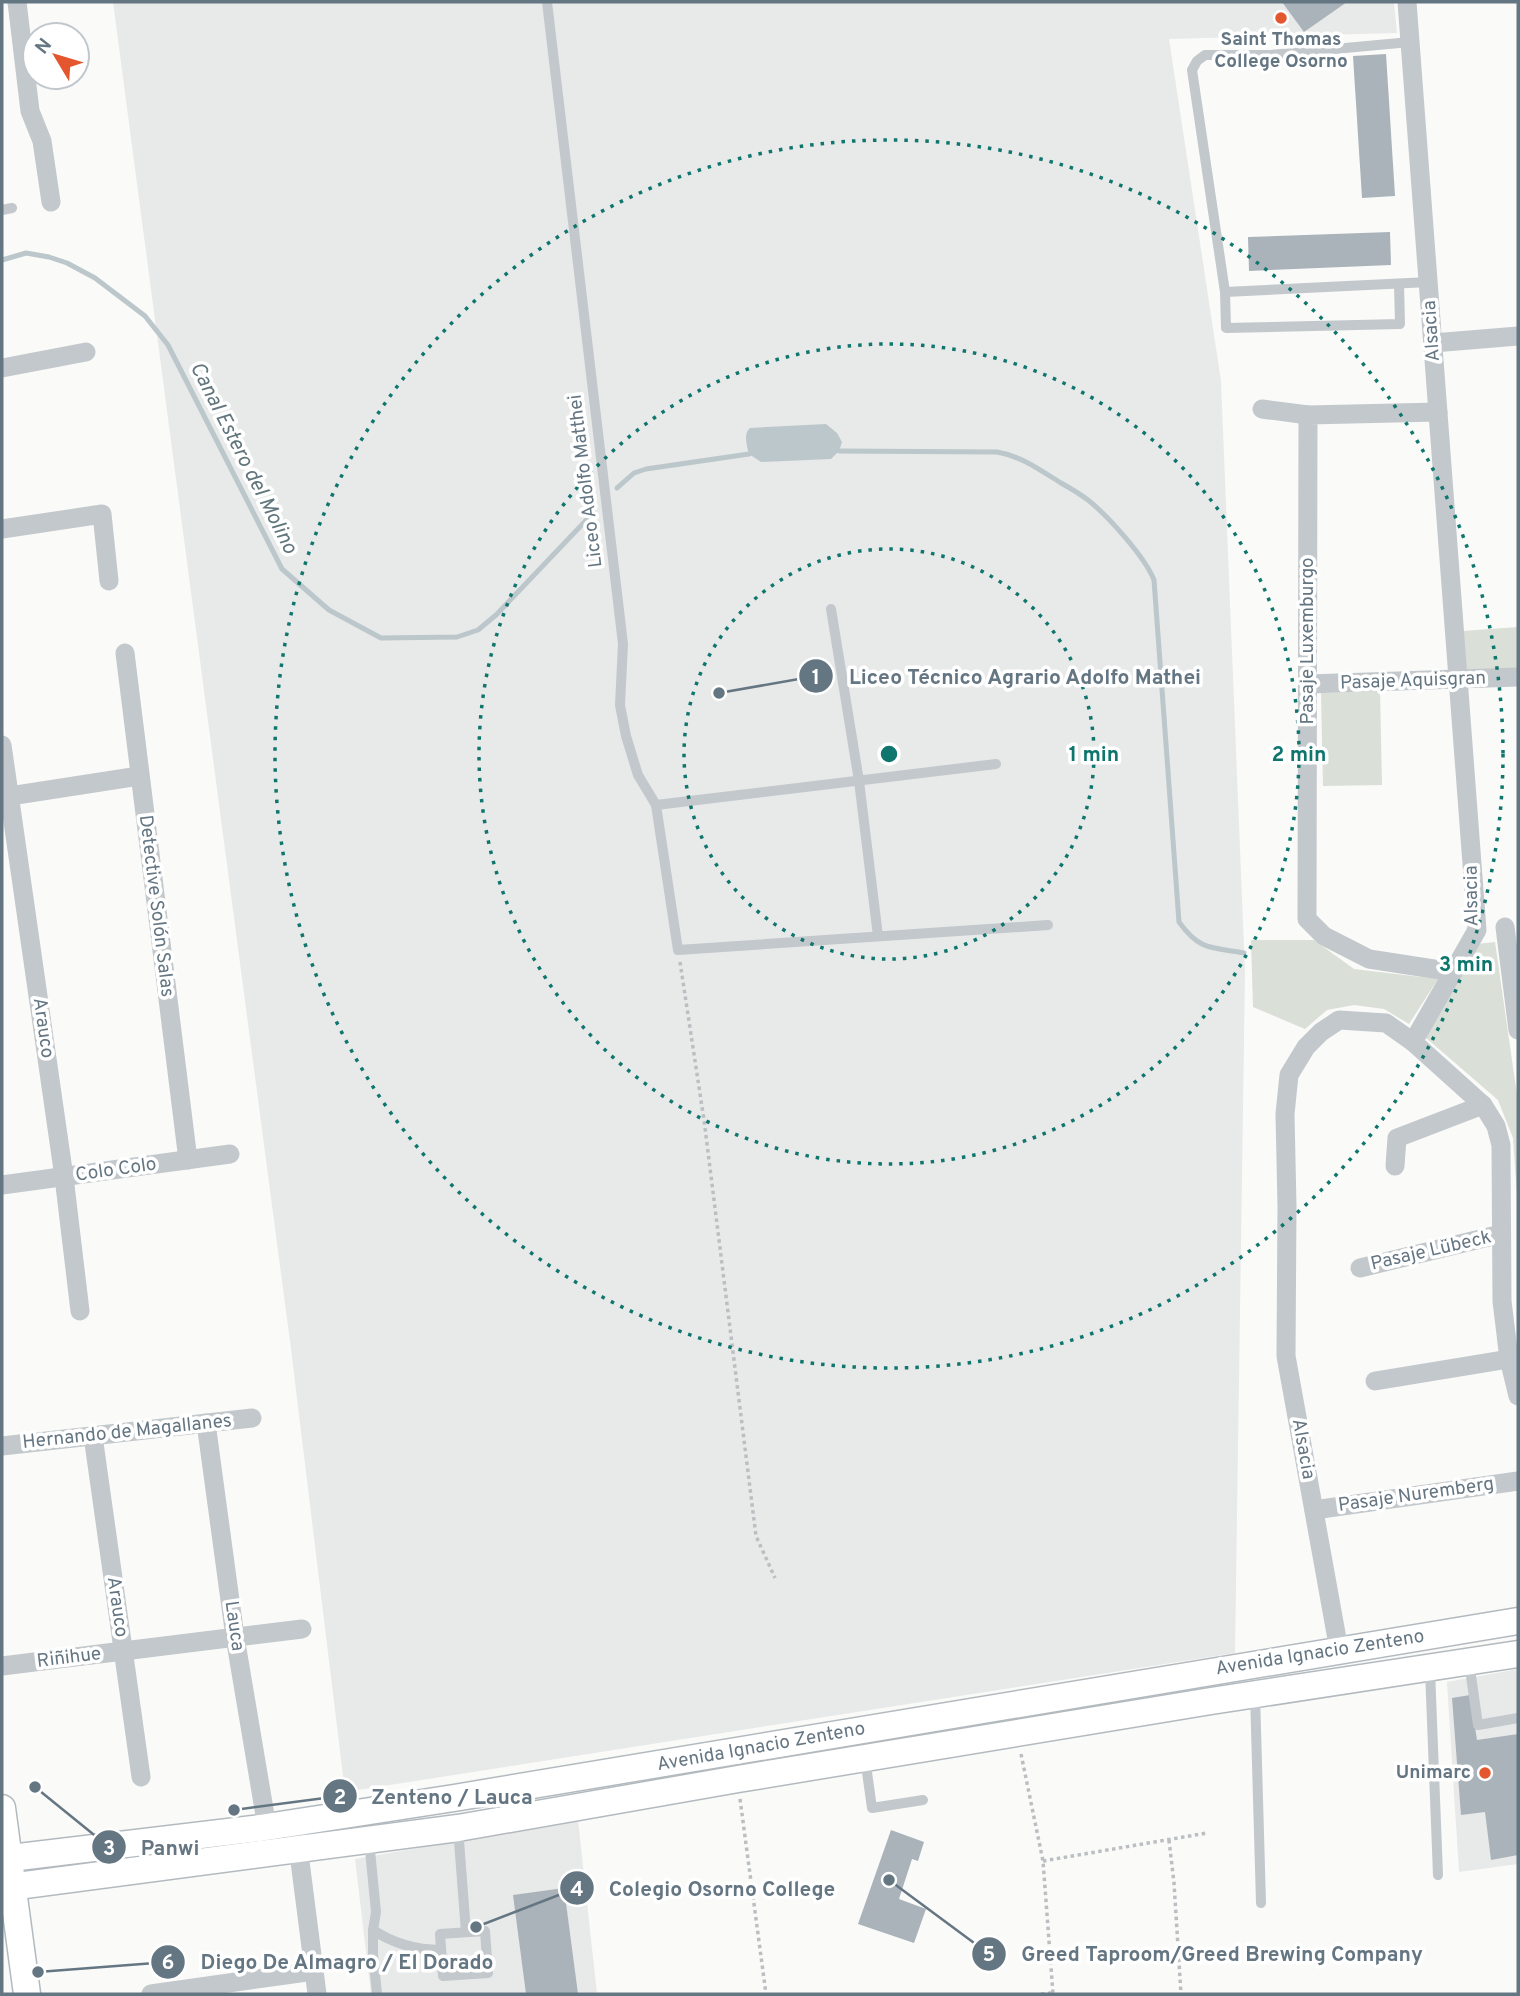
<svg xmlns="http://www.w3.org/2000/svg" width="1520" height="1996" font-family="Overpass,sans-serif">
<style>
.built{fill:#e8e9e9}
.green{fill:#dadfd7}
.water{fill:#bbc7cb}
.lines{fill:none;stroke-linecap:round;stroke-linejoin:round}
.stream{stroke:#bbc7cb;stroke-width:5}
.building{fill:#aab3b9}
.secondary-casing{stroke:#b3babf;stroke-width:29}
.path{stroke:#bbbfc2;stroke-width:3.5;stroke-dasharray:3.5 3.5;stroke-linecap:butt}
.lane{stroke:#c3c8cc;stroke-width:10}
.street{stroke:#c3c8cc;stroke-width:19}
.secondary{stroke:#fff;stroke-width:26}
.ring{fill:none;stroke:#0f766e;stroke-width:3.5;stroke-dasharray:3.5 7}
.poi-dot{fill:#e4572e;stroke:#fff;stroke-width:2.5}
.labels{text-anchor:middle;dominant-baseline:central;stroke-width:7;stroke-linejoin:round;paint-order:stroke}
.poi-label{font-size:19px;font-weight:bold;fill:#657683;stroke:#fff}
.street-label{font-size:19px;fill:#657683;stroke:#fff}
.water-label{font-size:21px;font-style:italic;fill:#60757c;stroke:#fff}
.centre{fill:#0f766e;stroke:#fff;stroke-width:3.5}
.ring-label{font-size:21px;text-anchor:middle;font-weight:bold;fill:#0f766e;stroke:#fff;stroke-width:7;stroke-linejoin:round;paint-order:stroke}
.leader{fill:none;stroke:#657683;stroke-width:2.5}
.callout-dot{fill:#657683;stroke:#fff;stroke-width:2.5}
.mark-label{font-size:21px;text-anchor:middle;font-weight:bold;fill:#fff}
.callout-label{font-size:21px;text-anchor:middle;font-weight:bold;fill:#657683;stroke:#fff;stroke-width:7;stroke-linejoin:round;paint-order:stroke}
</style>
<rect width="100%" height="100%" fill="#fafaf8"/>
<g class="built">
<path d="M113 2H1394L1397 33 1169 39 1221 381 1245 972 1235 1653 345 1792 291 1349Z"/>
<path d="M1518 1669V1864L1459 1872 1447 1682Z"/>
<path d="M578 1820 597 1994H371L355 1859Z"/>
</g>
<g class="green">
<path d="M1518 627V670L1466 674 1463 631Z"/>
<path d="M1380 691 1382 785 1323 786 1321 693Z"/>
<path d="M1251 940H1314L1354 969 1438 979 1409 1024 1384 1009 1354 1005 1327 1010 1305 1029 1253 1007Z"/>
<path d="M1495 942 1518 1102V1210L1513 1138 1498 1100 1425 1037 1477 944Z"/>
</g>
<path class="water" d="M826 424 837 433 842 442 839 451 831 459 761 462 749 454C747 446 743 434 750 428Z"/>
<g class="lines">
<g class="stream">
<path d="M2 260 26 253 49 257 67 263 95 278 145 316 168 345 282 569 329 610 381 638 457 637 478 630 496 615 594 512"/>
<path d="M839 451 997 452C1021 456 1040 470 1061 483 1070 488 1080 494 1088 500 1108 516 1145 557 1154 580L1179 922C1200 951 1211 947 1244 953"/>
<path d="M617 488 634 473 646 469 749 454"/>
</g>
</g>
<g class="building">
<path d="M1282 2H1347L1304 32Z"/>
<path d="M1386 54 1395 196 1362 198 1353 56Z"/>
<path d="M1390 232 1391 265 1249 271 1248 237Z"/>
<path d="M1470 1695 1477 1740 1518 1734V1855L1491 1860 1485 1812 1461 1815 1452 1698Z"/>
<path d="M891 1830 924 1842 918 1861 912 1859 899 1899 926 1909 914 1943 858 1924Z"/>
<path d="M564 1888 578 1994H526L513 1895Z"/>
</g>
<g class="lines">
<g class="secondary-casing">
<g id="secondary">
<path d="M2 1808 27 1994"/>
<path d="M2 1859 260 1828 454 1798 1518 1621"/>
<path d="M2 1888 458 1828 738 1779 1211 1701 1518 1654"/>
</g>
</g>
<g class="path">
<path d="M680 962 704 1120 756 1536 775 1578"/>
<path d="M1021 1754 1043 1861 1053 1994"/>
<path d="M740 1799 766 1994"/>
<path d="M1169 1840 1174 1883 1181 1994"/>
<path d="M1043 1861 1207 1833"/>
<path d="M1041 1994 1052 1993"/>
</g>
<g class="lane">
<path d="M547 2 623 644 620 705 626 736 638 775 656 805 678 950 1048 925"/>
<path d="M1410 42 1269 55H1205L1197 61 1192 70 1225 292 1429 282"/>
<path d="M2 210 12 208"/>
<path d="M1225 292 1226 328 1400 324 1399 284"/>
<path d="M831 609 859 781 878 936"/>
<path d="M656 805 996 764"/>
<path d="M1469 1662 1478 1725 1518 1718"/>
<path d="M1430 1670 1438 1875"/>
<path d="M1255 1694 1261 1903"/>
<path d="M865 1758 872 1808 923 1800"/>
<path d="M458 1828 466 1932"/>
<path d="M369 1840 376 1912 373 1930V1954L377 1994"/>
<path d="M373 1930C394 1944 416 1950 441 1950"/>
<path d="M485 1931 488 1973 443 1976 440 1934Z"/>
</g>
<g class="street">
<path d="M17 2 30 111 42 141 51 202"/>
<path d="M1433 343 1518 336"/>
<path d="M2 368 86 352"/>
<path d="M1262 409 1308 415"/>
<path d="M1438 412 1308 415 1307 919 1324 936 1369 959 1453 972"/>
<path d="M2 529 102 514 109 581"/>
<path d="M125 653 188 1160"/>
<path d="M1308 684 1518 677"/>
<path d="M2 745 64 1177 80 1311"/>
<path d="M10 796 139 776"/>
<path d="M1505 927 1518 1030"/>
<path d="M1413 1042 1483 1105 1496 1126 1501 1145 1502 1301 1509 1359 1518 1396"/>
<path d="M1395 1166 1397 1138 1483 1105"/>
<path d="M2 1185 230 1154"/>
<path d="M1360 1268 1501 1234"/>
<path d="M1375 1381 1509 1359"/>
<path d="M206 1423 235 1637 267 1827"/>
<path d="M93 1436 141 1777"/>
<path d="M2 1446 252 1418"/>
<path d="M1314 1510 1518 1481"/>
<path d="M1339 1650 1286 1356 1287 1206 1285 1114 1289 1075 1306 1047 1321 1032 1339 1020 1386 1023 1413 1042 1477 930 1407 2"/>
<path d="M2 1666 302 1629"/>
<path d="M297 1838 317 1994"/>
<path d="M151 1994 314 1971"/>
</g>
<use href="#secondary" class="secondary"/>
</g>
<g class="ring">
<circle cx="889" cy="754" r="205"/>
<circle cx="889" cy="754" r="410"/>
<circle cx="889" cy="754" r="614"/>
</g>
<g class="poi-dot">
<circle cx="1281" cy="18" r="7"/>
<circle cx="1485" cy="1773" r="7"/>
</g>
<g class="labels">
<g class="poi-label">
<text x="1281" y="40">Saint Thomas<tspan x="1281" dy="22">College Osorno</tspan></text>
<text x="1471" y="1773" text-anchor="end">Unimarc</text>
</g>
<g class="street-label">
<text transform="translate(1432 331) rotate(-94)">Alsacia</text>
<text transform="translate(586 481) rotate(-97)">Liceo Adolfo Matthei</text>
<text transform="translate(1308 641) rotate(-90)">Pasaje Luxemburgo</text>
<text transform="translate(1413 681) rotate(-2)">Pasaje Aquisgran</text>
<text transform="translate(1472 896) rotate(-91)">Alsacia</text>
<text transform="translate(156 906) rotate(83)">Detective Solón Salas</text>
<text transform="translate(43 1028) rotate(82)">Arauco</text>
<text transform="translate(116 1170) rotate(-8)">Colo Colo</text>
<text transform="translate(1431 1251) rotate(-13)">Pasaje Lübeck</text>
<text transform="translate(127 1432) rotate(-6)">Hernando de Magallanes</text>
<text transform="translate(1303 1449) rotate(80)">Alsacia</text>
<text transform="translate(1416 1495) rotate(-8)">Pasaje Nuremberg</text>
<text transform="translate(117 1607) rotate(82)">Arauco</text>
<text transform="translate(234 1626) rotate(82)">Lauca</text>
<text transform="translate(1320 1653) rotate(-9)">Avenida Ignacio Zenteno</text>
<text transform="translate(69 1658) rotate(-7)">Riñihue</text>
<text transform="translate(761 1747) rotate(-10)">Avenida Ignacio Zenteno</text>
</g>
<g class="water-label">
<text transform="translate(243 458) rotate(63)">Canal Estero del Molino</text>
</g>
</g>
<circle cx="889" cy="754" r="10" class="centre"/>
<g class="ring-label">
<text x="1094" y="761">1 min</text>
<text x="1299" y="761">2 min</text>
<text x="1466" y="971">3 min</text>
</g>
<path class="leader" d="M719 693L816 676M234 1810L340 1796M35 1787L109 1847M476 1927L577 1888M889 1880L989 1954M38 1972L168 1962"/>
<g class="callout-dot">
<circle cx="719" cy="693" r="7"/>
<circle cx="234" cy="1810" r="7"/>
<circle cx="35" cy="1787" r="7"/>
<circle cx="476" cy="1927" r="7"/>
<circle cx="889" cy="1880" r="7"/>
<circle cx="38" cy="1972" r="7"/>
<circle cx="816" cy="676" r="18"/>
<circle cx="340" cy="1796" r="18"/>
<circle cx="109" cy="1847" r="18"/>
<circle cx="577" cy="1888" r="18"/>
<circle cx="989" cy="1954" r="18"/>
<circle cx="168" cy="1962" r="18"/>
</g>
<g class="mark-label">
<text x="816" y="684">1</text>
<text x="340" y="1804">2</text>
<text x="109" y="1855">3</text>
<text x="577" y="1896">4</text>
<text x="989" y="1961">5</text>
<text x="168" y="1969">6</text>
</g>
<g class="callout-label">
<text x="1025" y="684">Liceo Técnico Agrario Adolfo Mathei</text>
<text x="452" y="1804">Zenteno / Lauca</text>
<text x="170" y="1855">Panwi</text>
<text x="722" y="1896">Colegio Osorno College</text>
<text x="1222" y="1961">Greed Taproom/Greed Brewing Company</text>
<text x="347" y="1969">Diego De Almagro / El Dorado</text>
</g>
<rect width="1520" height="1996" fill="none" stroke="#657683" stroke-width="7"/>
<g transform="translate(56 56) rotate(308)"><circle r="33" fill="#ffffff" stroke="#c1c8cd" stroke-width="2"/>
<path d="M0-5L12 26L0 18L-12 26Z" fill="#e4572e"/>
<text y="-10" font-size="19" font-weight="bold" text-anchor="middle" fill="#657683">N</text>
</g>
</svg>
